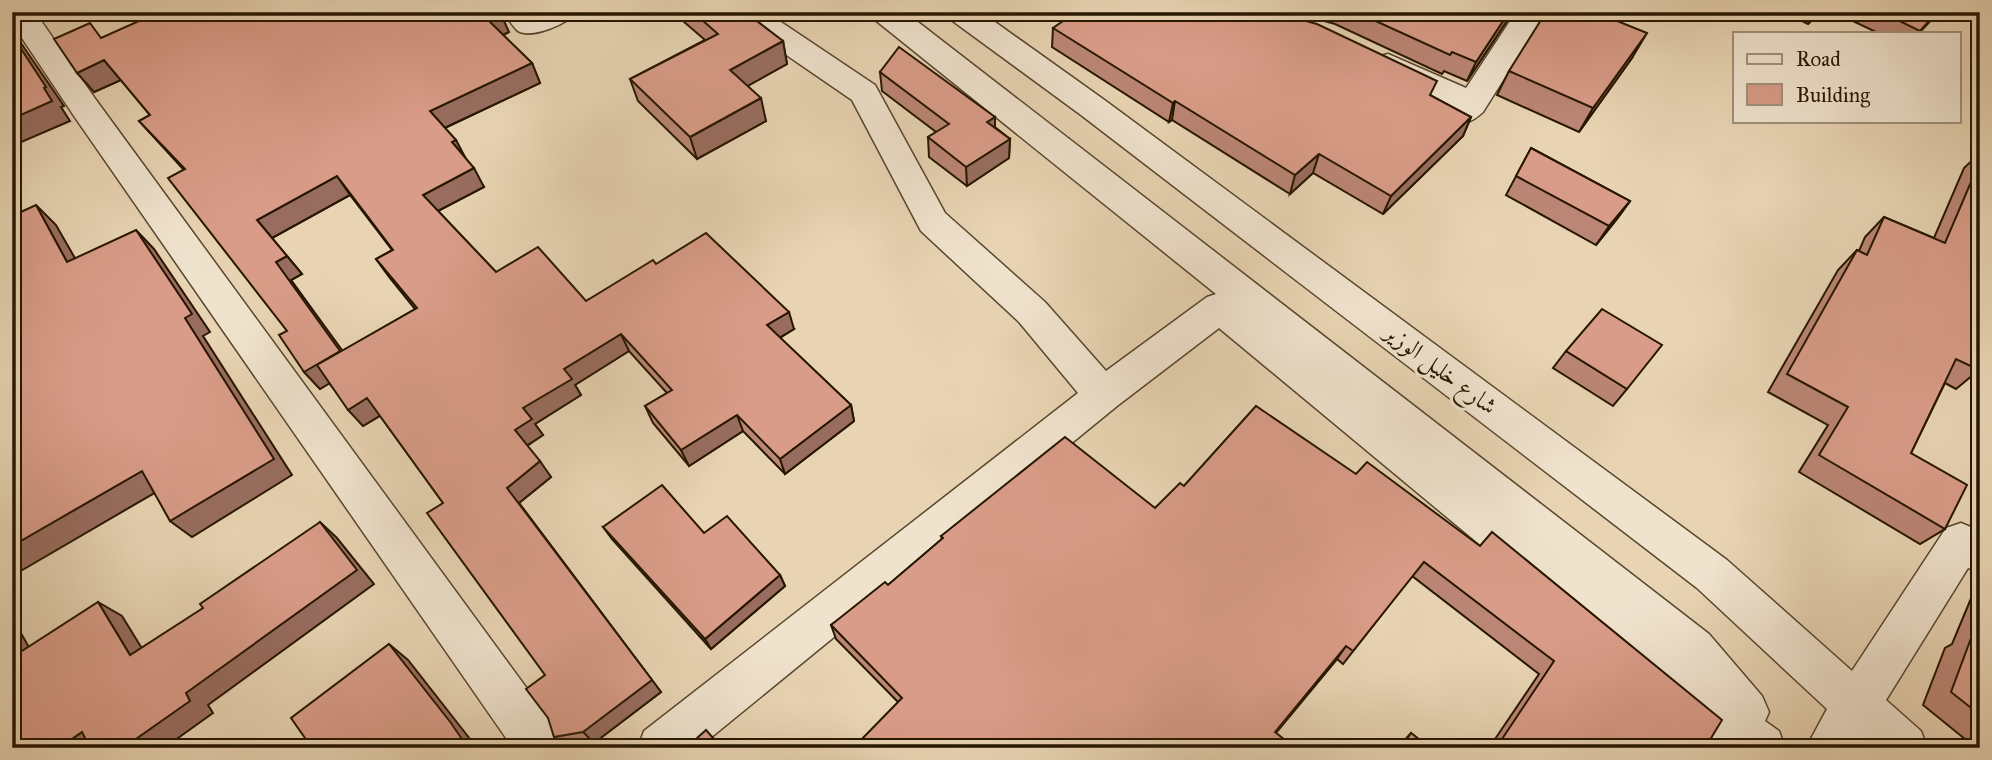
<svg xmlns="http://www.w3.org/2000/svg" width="1992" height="760" font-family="'IM FELL Great Primer',Amiri,serif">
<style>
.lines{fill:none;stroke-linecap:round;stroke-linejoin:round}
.minor-casing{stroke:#56462d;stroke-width:3}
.minor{fill:#f0e3ce;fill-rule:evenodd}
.wall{fill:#bb8675;stroke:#261600;stroke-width:2;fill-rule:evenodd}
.shaded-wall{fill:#986d5f;stroke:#261600;stroke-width:2}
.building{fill:#d99c88;stroke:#261600;stroke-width:2}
.labels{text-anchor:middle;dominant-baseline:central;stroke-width:6;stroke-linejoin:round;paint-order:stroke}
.street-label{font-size:24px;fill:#261600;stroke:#f0e3ce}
</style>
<rect width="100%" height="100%" fill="#e8d4b3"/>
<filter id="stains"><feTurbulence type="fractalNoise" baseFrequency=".00286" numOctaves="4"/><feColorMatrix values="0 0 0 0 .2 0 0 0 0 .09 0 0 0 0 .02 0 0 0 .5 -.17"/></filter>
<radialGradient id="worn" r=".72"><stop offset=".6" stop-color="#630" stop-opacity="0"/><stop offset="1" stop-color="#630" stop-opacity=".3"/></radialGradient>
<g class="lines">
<g class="minor-casing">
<g id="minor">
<path d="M12 12H35L96 100 558 731 564 748H513L74 116 12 23Z"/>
<path d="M504 12H576C568 24 531 39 518 31 513 27 508 18 504 12Z"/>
<path d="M730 12H766L875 85 945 213 1045 302 1106 371 1207 297 1216 294 874 19 870 12H905L1709 634 1762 696 1769 712 1765 721 1779 731 1785 748H1725L1219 328 1117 406 698 748H638L644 731 1078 393 1019 322 921 231 852 100 734 19Z"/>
<path d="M946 12H981L1103 99 1727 560 1852 671 1946 528 1961 523 1980 531V572L1968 568 1886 700 1921 731 1927 748H1869L1861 740 1856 748H1806L1827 709 1697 588 1081 115 950 19Z"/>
<path d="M1516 12H1546L1483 112C1472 122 1465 125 1451 121L1446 113 1450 107 1377 71 1372 64 1377 57 1388 54 1466 88Z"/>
</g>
</g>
<use href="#minor" class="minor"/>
</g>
<g class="wall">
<path d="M675 12H745L783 41 787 64 747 86 766 121 697 159 638 101 630 79 705 40 676 15Z"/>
<path d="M1292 12H1513L1467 81 1444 71 1442 74 1335 24Z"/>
<path d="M1784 12H1820L1808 24Z"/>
<path d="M1834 12H1939L1919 33H1878Z"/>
<path d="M1053 28 1431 96 1471 117 1463 136 1383 214 1313 173 1290 194 1172 120 1169 122 1052 47Z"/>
<path d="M509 32 503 35 532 63 540 83 445 128 484 187 438 211 496 272 586 301 656 264 794 329 780 338 851 405 854 421 785 474 743 431 689 466 653 423 645 406 667 393 629 351 575 385 581 395 535 424 543 435 527 446 551 477 519 503 661 692 594 743 566 747 554 737 545 675 443 503 380 416 363 426 329 383 320 389 304 372 287 331 184 170 139 121 150 115 121 80 94 92 102 38ZM350 195 392 250 376 259 389 277 415 309 342 351 291 280 302 274 272 238Z"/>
<path d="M1632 58 1579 132 1497 95 1509 71Z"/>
<path d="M880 72 995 127 1010 139 1009 158 967 186 929 157 928 137 936 132 882 91Z"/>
<path d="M1531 148 1630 201 1617 219 1596 245 1506 195Z"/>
<path d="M1980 153V369L1956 389 1945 383 1911 453 1945 529 1920 544 1799 472 1828 425 1768 392 1838 270 1857 250 1859 251 1865 237 1884 217 1934 238 1964 168Z"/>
<path d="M1566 351 1627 389 1613 406 1553 368Z"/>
<path d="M1256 406 1705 748H1489L1539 674 1412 576 1343 664 1337 659 1276 733 898 702 836 639 831 625 888 585 942 539 941 536 1155 508 1184 486Z"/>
<path d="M1980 505V528L1971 524Z"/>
<path d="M603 527 704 533 780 575 785 586 711 649 612 539Z"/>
<path d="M1980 577V748H1976L1923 705 1945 648 1952 644Z"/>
<path d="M1411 733 1430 748H1397Z"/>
</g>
<g class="shaded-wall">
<path d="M500 12 509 32 496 38 487 19Z"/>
<path d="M1509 12H1513L1467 81 1476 62Z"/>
<path d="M1817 12H1820L1808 24Z"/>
<path d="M1937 12H1939L1918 33Z"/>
<path d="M12 30 64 106 61 107 70 121 12 146Z"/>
<path d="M1647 33 1632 58 1579 132 1593 108Z"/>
<path d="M783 41 787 64 735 93 730 70Z"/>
<path d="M104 60 121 80 94 92 77 73Z"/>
<path d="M532 63 540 83 440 130 430 111Z"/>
<path d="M761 98 766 121 697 159 690 137Z"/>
<path d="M1175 101 1172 120 1169 122 1173 103Z"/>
<path d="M995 117V136L987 122Z"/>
<path d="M1471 117 1463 136 1383 214 1391 196Z"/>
<path d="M1010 139 1009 158 967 186 966 167Z"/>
<path d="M456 140 466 159 452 142Z"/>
<path d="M1319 154 1313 173 1290 194 1295 175Z"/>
<path d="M474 168 484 187 434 213 423 195Z"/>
<path d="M337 176 350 195 272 238 257 220Z"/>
<path d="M1630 201 1617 219 1596 245 1609 226Z"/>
<path d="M36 205 56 225 88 281 67 262Z"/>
<path d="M136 230 154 249 210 332 203 336 292 475 192 537 170 521 185 318Z"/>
<path d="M287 256 302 274 291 280 355 368 320 389 304 372 276 262Z"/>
<path d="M789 312 794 329 772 342 767 325Z"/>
<path d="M621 334 629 351 575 385 581 395 535 424 543 435 526 446 515 430 523 408 564 369Z"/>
<path d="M367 398 381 415 363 426 348 410Z"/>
<path d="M851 405 854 421 785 474 780 459Z"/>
<path d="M737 415 743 431 689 466 681 450Z"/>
<path d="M540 461 551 477 519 503 661 692 594 743 583 732 507 488Z"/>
<path d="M142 471 163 488 12 576V546Z"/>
<path d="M320 522 337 538 374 584 208 705 213 713 164 748H123Z"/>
<path d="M780 575 785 586 711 649 705 639Z"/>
<path d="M98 602 122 616 154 668 130 655Z"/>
<path d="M12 617 41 669 14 656 12 652Z"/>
<path d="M389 644 408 660 477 748H468Z"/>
<path d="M1346 646 1337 659 1267 743 1275 732Z"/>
<path d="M82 732 101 748H59Z"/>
</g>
<g class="building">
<path d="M159 12H500L487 19 532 63 430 111 456 140 452 142 474 168 423 195 496 272 538 247 586 301 653 260 656 264 706 233 789 312 767 325 851 405 780 459 737 415 681 450 645 406 672 390 621 334 564 369 572 379 523 408 532 419 515 430 540 461 507 488 652 680 583 732 554 737 548 718 526 689 545 675 427 513 443 503 367 398 348 410 317 365 417 308 376 259 393 250 337 176 257 220 287 256 276 262 340 351 304 372 279 335 287 331 168 178 185 169 139 121 150 115 104 60 77 73 54 39 90 23 101 38Z"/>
<path d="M693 12H745L783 41 730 70 761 98 690 137 630 79 718 34Z"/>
<path d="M1076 12H1273L1317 24 1437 81 1430 95 1471 117 1391 196 1319 154 1295 175 1175 101 1173 103 1053 28Z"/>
<path d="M1356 12H1509L1476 62 1452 52 1450 55Z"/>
<path d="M1546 12H1595L1647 33 1593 108 1509 71Z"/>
<path d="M1881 12H1937L1920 31Z"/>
<path d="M12 35 46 87 44 88 52 101 12 119Z"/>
<path d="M899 47 995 117 987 122 1010 139 966 167 928 137 949 124 880 72Z"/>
<path d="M1531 148 1630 201 1609 226 1516 176Z"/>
<path d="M1980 161V369L1979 370 1956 359 1911 453 1967 485 1945 529 1819 455 1848 407 1787 374 1857 250 1867 255 1884 217 1945 243Z"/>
<path d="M36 205 67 262 136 230 192 314 185 318 274 459 170 521 142 471 12 546V316L16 314 12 306V216Z"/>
<path d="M1602 309 1662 345 1627 389 1566 351Z"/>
<path d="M1256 406 1356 474 1367 462 1480 546 1492 532 1722 720 1705 748H1496L1554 661 1424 562 1353 651 1346 646 1275 732 1295 748H853L902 698 831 625 885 582 888 585 943 538 941 536 1065 437 1155 508 1180 483 1184 486Z"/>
<path d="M662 485 704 533 727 516 780 575 705 639 603 527Z"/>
<path d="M320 522 357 570 186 693 190 701 123 748H90L82 732 59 748H12V652L14 656 98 602 130 655 203 608 200 604Z"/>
<path d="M1980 632V715L1951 692 1973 633 1978 636Z"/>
<path d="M389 644 451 723 468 748H312L291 718Z"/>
<path d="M706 730 722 748H686Z"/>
<path d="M1411 733 1430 748H1401Z"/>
</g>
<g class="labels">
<g class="street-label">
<text transform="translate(1441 369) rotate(37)">شارع خليل الوزير</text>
</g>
</g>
<rect width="1992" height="760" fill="none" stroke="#e8d4b3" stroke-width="42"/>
<rect x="14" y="14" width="1964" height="732" fill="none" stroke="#261600" stroke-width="3.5"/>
<rect x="21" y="21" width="1950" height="718" fill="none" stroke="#261600" stroke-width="2"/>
<rect x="1733" y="32" width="228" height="91" fill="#f0e3ce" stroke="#9f917c" stroke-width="2"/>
<rect x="1747" y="54" width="35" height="10" fill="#f0e3ce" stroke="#9f917c" stroke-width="2"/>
<text x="1796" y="66" font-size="21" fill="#261600">Road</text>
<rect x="1747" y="84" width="35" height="21" fill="#d99c88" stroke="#9f917c" stroke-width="2"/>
<text x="1796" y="102" font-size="21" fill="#261600">Building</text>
<rect width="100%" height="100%" filter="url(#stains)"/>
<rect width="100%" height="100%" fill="url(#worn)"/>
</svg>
